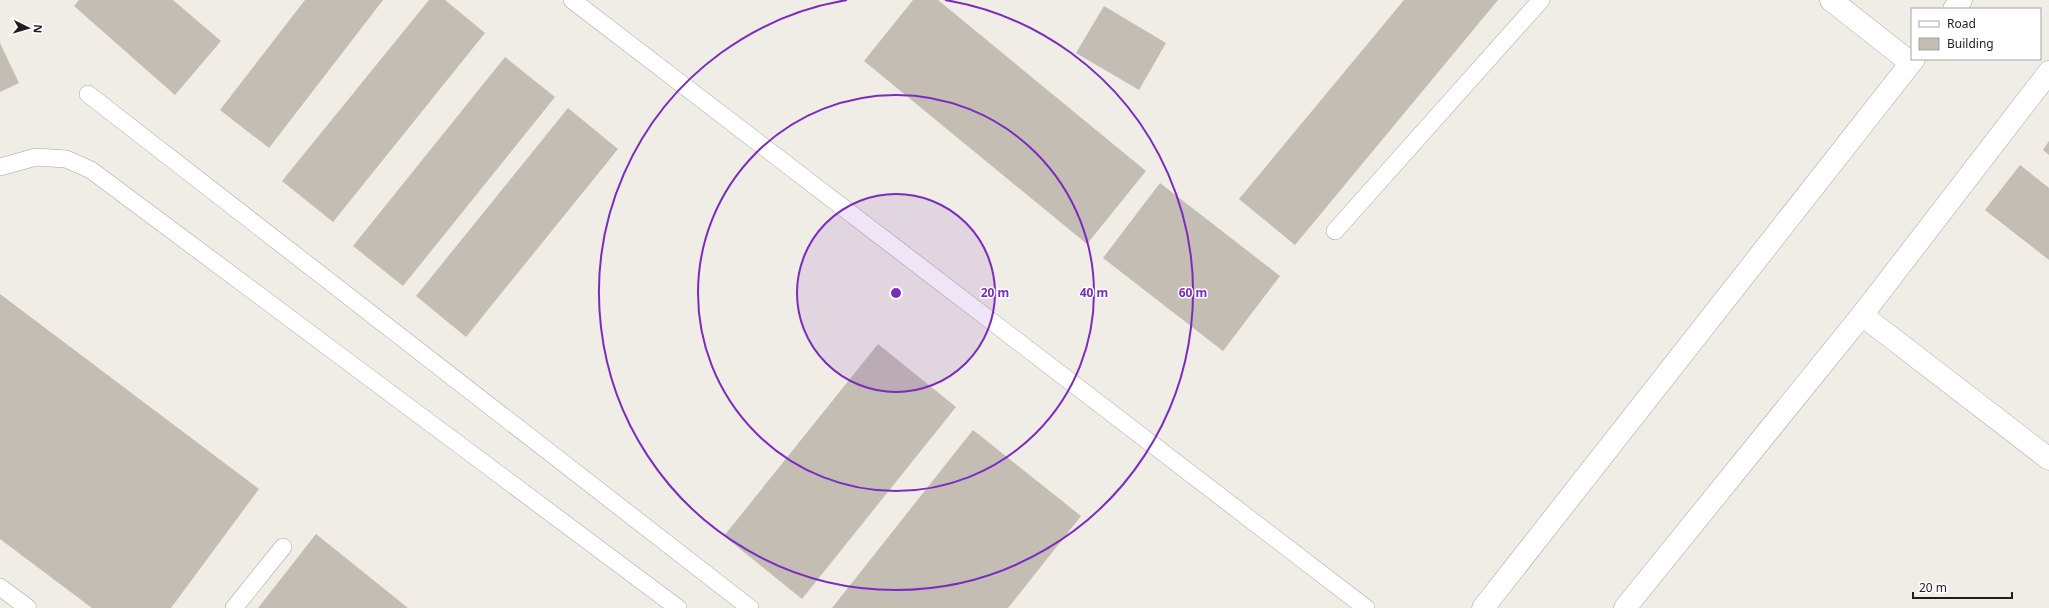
<svg xmlns="http://www.w3.org/2000/svg" width="2049" height="608" font-family="'Noto Sans',sans-serif">
<style>
.building{fill:#c4bdb4}
.lines{fill:none;stroke-linecap:round;stroke-linejoin:round}
.lane-casing{stroke:#a5a5a5;stroke-width:18}
.street-casing{stroke:#a5a5a5;stroke-width:23}
.lane{stroke:#fff;stroke-width:17}
.street{stroke:#fff;stroke-width:22}
.ring{fill:none;stroke:#7b2cbf;stroke-width:2}
.centre{fill:#7b2cbf;stroke:#fff;stroke-width:2}
.ring-label{font-size:12px;text-anchor:middle;font-weight:bold;fill:#7b2cbf;stroke:#fff;stroke-width:3;stroke-linejoin:round;paint-order:stroke}
</style>
<rect width="100%" height="100%" fill="#efede5"/>
<g class="building">
<path d="M79 0H173L221 41 175 95 74 6Z"/>
<path d="M305 0H383L269 148 220 110Z"/>
<path d="M429 0H445L485 33 333 222 282 181Z"/>
<path d="M913 0H938L1146 171 1087 244 864 61Z"/>
<path d="M1404 0H1498L1295 245 1239 199Z"/>
<path d="M1104 6 1166 43 1139 90 1076 53Z"/>
<path d="M0 43 19 83 0 92Z"/>
<path d="M505 57 555 97 403 286 353 246Z"/>
<path d="M568 108 618 149 466 337 416 296Z"/>
<path d="M2049 141V155L2043 150Z"/>
<path d="M2020 165 2049 188V260L1985 210Z"/>
<path d="M1160 183 1280 276 1223 351 1103 258Z"/>
<path d="M0 294 259 489 171 608H92L0 539Z"/>
<path d="M878 344 956 407 802 599 724 536Z"/>
<path d="M973 430 1081 516 1008 608H832Z"/>
<path d="M316 534 408 608H258Z"/>
</g>
<g class="lines">
<g class="lane-casing">
<g id="lane">
<path d="M572 0 1366 608"/>
<path d="M88 94 750 608"/>
<path d="M0 167 36 157 66 159 91 170 678 608"/>
<path d="M1335 231 1541 0"/>
<path d="M0 587 28 608"/>
<path d="M234 608 283 547"/>
</g>
</g>
<g class="street-casing">
<g id="street">
<path d="M1831 0 1911 63"/>
<path d="M1954 9 1961 0"/>
<path d="M1862 315 2049 459"/>
<path d="M1483 608 1914 59"/>
<path d="M1625 608 1862 315 2049 72"/>
</g>
</g>
<use href="#lane" class="lane"/>
<use href="#street" class="street"/>
</g>
<circle cx="896" cy="293" r="99" fill="#7b2cbf" fill-opacity=".12"/>
<g class="ring">
<circle cx="896" cy="293" r="99"/>
<circle cx="896" cy="293" r="198"/>
<path d="M945 0A297 297 0 1 1 847 0"/>
</g>
<circle cx="896" cy="293" r="6" class="centre"/>
<g class="ring-label">
<text x="995" y="297">20 m</text>
<text x="1094" y="297">40 m</text>
<text x="1193" y="297">60 m</text>
</g>
<rect x="1911" y="8" width="130" height="52" fill="#ffffff" stroke="#a5a5a5"/>
<rect x="1919" y="21" width="20" height="6" fill="#ffffff" stroke="#a5a5a5"/>
<text x="1947" y="28" font-size="12" fill="#1e1e1e">Road</text>
<rect x="1919" y="38" width="20" height="12" fill="#c4bdb4" stroke="#a5a5a5"/>
<text x="1947" y="48" font-size="12" fill="#1e1e1e">Building</text>
<g transform="translate(28 28) rotate(95)" stroke="#ffffff" stroke-width="3" paint-order="stroke">
<path d="M0-3L7 15L0 10L-7 15Z" fill="#1e1e1e"/>
<text y="-6" font-size="11" font-weight="bold" text-anchor="middle" fill="#1e1e1e">N</text>
</g>
<path d="M1913 592v6h99v-6" fill="none" stroke="#1e1e1e" stroke-width="2"/>
<text x="1919" y="592" font-size="12" fill="#1e1e1e" stroke="#ffffff" stroke-width="3" paint-order="stroke">20 m</text>
</svg>
